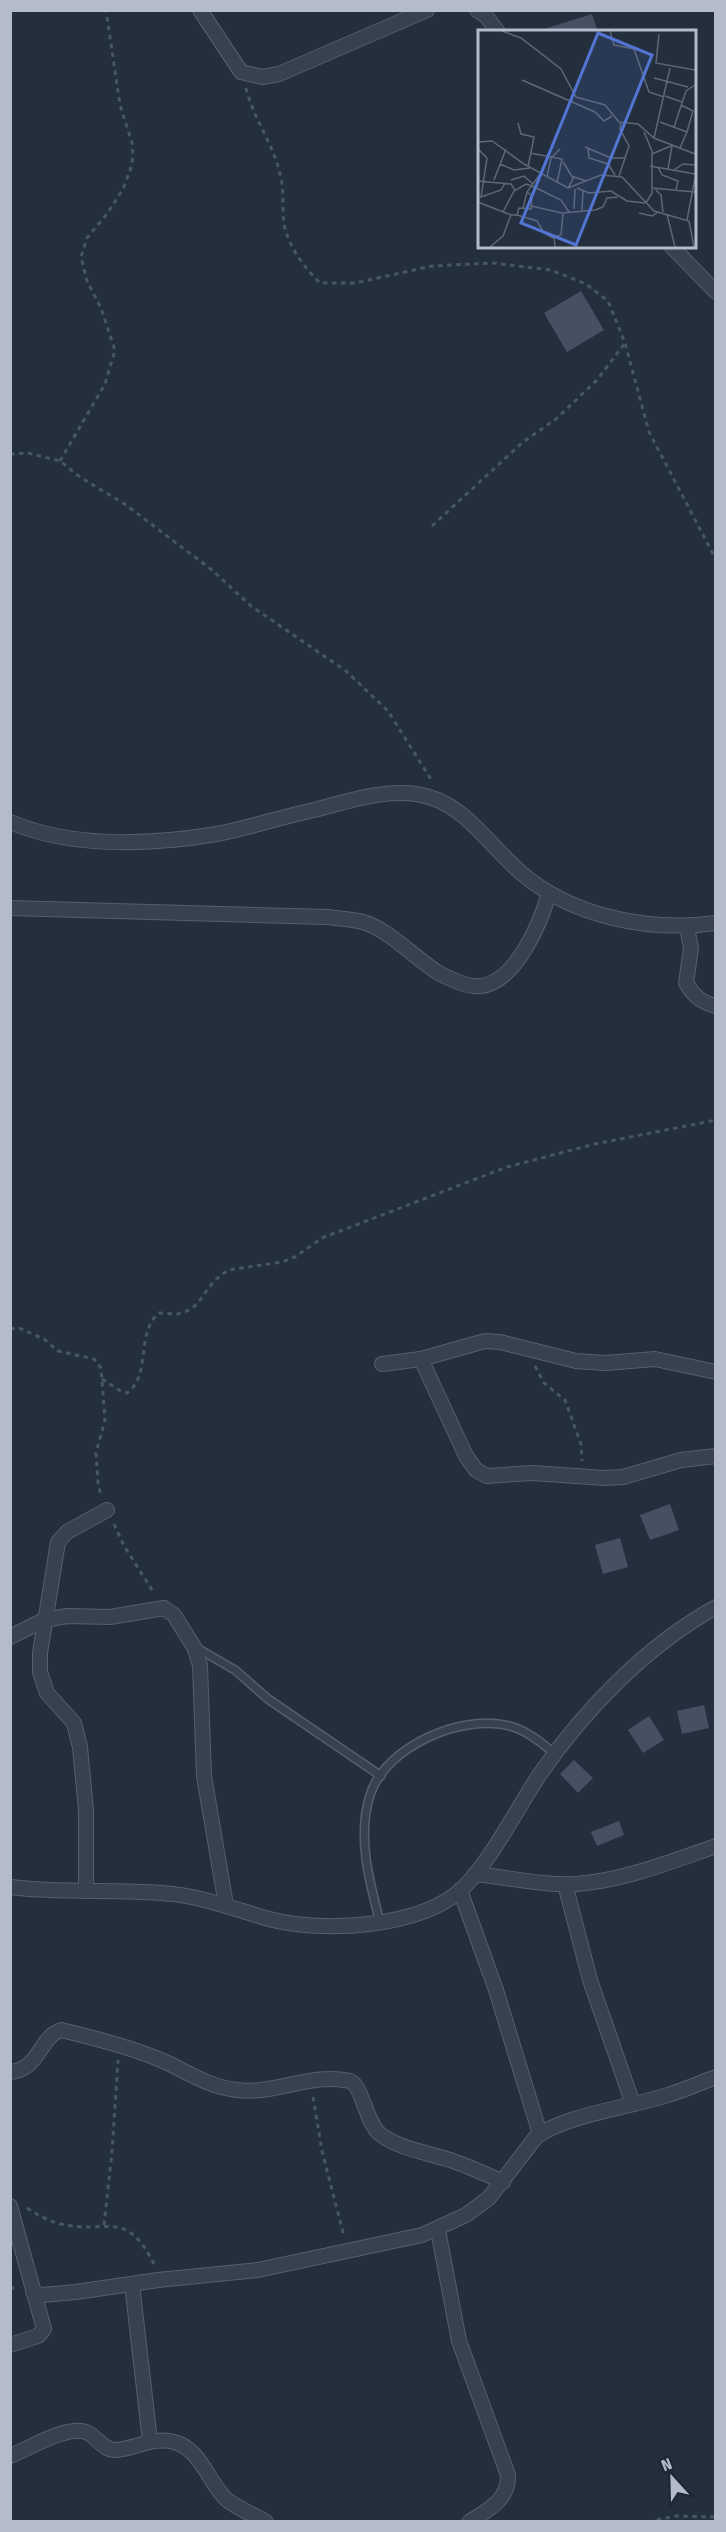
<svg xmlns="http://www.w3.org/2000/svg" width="726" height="2532" font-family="'Fira Sans Condensed',sans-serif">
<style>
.building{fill:#455162}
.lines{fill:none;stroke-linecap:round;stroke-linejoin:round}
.lane-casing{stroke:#565f6c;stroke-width:10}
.street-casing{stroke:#565f6c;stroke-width:16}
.path{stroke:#44595c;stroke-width:3;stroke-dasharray:4.5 4.5;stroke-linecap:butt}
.lane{stroke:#38414e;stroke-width:7}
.street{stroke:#38414e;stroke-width:14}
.inset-road{fill:none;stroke:#5e6776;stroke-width:1.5}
.view{fill:#5274d3;fill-opacity:0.15;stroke:#5274d3;stroke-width:3}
.inset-edge{fill:none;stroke:#b4bcc9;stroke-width:3}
</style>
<rect width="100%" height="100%" fill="#242f3e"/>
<g class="building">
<path d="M592 14 598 32H548L547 28Z"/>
<path d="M581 291 604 330 567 352 544 313Z"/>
<path d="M670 1504 679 1530 650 1540 640 1515Z"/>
<path d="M620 1538 628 1567 603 1574 595 1545Z"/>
<path d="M704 1705 709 1728 682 1734 677 1711Z"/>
<path d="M649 1716 664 1740 643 1753 628 1730Z"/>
<path d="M574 1760 593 1778 578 1793 560 1774Z"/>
<path d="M619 1821 624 1835 597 1846 591 1832Z"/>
</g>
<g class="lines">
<g class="lane-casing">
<g id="lane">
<path d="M197 1648 235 1670 268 1699 381 1776"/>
<path d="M380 1922C369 1881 357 1836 370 1795 386 1745 465 1712 513 1727 529 1732 543 1744 555 1754"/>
</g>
</g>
<g class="street-casing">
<g id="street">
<path d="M200 10 241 72 262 77 279 74 427 10"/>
<path d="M477 10 486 16 498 32"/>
<path d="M671 246 716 292"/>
<path d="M10 822C74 849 150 845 217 834 249 828 281 817 314 810 346 802 382 789 416 794 462 800 487 843 519 871 571 917 649 932 716 923"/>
<path d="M10 908 328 917C340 919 357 919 369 924 394 935 414 957 437 972 448 978 468 988 481 986 516 982 541 922 549 893"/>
<path d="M687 927 691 948 686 983C694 996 700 1002 716 1006"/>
<path d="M421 1359 466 1456 476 1470 487 1476 532 1473 605 1478 623 1477 681 1460 716 1456"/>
<path d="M382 1364 421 1359 485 1341 500 1342 576 1361 606 1363 655 1359 716 1372"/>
<path d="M10 1637 44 1620 67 1616 110 1617 164 1608 174 1615 194 1647 200 1665 204 1776 226 1905"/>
<path d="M475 1874C508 1877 543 1886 577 1884 625 1880 670 1862 716 1846"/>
<path d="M565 1884 590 1980 633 2104"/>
<path d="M10 1887C64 1894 119 1888 173 1894 207 1898 237 1910 269 1919 322 1933 418 1928 461 1890 490 1863 517 1808 540 1774 585 1709 646 1646 716 1607"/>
<path d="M460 1890 496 1990 540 2134"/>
<path d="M86 1891V1810L80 1747 74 1723 47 1693 40 1672V1653L58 1542 67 1532 107 1510"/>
<path d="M10 2072C41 2069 38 2038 61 2030 95 2038 138 2049 170 2064 192 2075 211 2087 237 2090 274 2095 312 2072 350 2081 362 2085 366 2123 380 2134 399 2149 430 2153 453 2161 470 2167 486 2174 503 2182"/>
<path d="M10 2206 44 2329 38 2336 10 2345"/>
<path d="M438 2230 459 2341 508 2475C509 2500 488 2510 469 2522"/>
<path d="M132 2284 150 2441"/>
<path d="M33 2292 42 2295 76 2292 158 2280 258 2270 422 2235 466 2215 489 2198 536 2137C565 2115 631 2107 668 2095 684 2090 700 2083 716 2077"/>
<path d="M10 2456C29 2449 69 2423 88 2433 98 2438 103 2450 115 2450 136 2449 153 2436 174 2442 201 2449 208 2482 226 2499 238 2509 253 2514 266 2522"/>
</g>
</g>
<g class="path">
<path d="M246 88C253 118 273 143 280 174 285 191 281 211 285 229 291 250 305 268 320 283H355L432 266 493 263 551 270 586 284 608 301 625 343 649 432 712 552 716 562"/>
<path d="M10 454 28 453 60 461 80 477 126 505 212 570 251 606 346 671 388 711 432 781"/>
<path d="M60 461 105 384 115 350 101 308 87 281 81 257 87 238 107 214 123 189 132 165 133 146 120 105 106 10"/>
<path d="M432 526 523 442 556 419 597 380 625 343"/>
<path d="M10 1329 19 1328 28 1332 44 1339 58 1351 94 1359 101 1368 105 1420 96 1453 98 1482 101 1496"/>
<path d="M535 1366 544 1383 565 1400 581 1444 582 1461"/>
<path d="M102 1379 122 1392 127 1393C152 1375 135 1333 159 1313L177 1314 187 1311 196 1305 214 1281 228 1270 282 1262 295 1257 322 1238 507 1167 595 1144 716 1120"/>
<path d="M114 1524 124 1546 154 1593"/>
<path d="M313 2097 322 2151 344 2236"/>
<path d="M27 2208C38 2215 48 2221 61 2224 108 2235 125 2207 154 2264"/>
<path d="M104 2225 112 2152 118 2060"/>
<path d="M10 2288H18"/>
<path d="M648 2522 675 2516 716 2517"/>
</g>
<use href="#lane" class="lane"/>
<use href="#street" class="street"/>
</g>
<g transform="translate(478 30)">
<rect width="218" height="218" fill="#242f3e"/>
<path class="inset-road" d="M24 1 43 8 83 39 98 67 127 75 141 92 160 94 176 108 217 124M132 1 136 15 156 19 171 62 186 67M181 4 178 33 217 40M176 48 210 57M44 50 117 82 126 91 134 86M187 66 204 72M203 75 215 81 209 102M182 92 209 102 202 118M40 93 43 104 56 107 50 137M196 97 208 61 217 55M166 102 174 121V163L168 173M176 108 192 38M0 112 14 111 46 134 90 158 123 145 144 147 176 181 211 191 216 217M107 117 133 128H148M110 118 111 128 130 134 137 145M0 119 9 128 3 167M52 123 84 129 79 153M174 124 195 115M85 132 95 148M22 134 36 140 52 138M172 136 217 144M180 137 184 145 200 151 198 161M190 139 194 116M196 140 205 134 217 135M141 146 151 116 142 99 143 93M69 147 73 128 82 119M16 150 28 119M33 150 46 146 55 154M0 151 33 154 37 160M54 156 83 170 91 182M90 158 96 147 108 151M99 158 111 163 133 161 149 171 167 173M174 158 217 162M177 159 183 165 185 182M0 168 23 160 27 153M0 172 33 185M53 176 84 183 117 180 125 177 129 168 140 167M45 178 49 162 62 144M96 179 97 159M104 180 105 161M25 182 36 161 48 154 54 156M161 183 174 186 180 182M189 184 197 217M39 185 59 191 66 203 75 208M209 190 217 148M12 217 25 206 33 185H39L41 178 53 179 54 166 49 162M77 217 76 207 83 205 85 183"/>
<path class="view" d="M120 3 174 25 98 215 43 193Z"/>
<rect width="218" height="218" class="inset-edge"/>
</g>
<rect width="726" height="2532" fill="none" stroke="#b4bcc9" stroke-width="24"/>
<g transform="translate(672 2478) rotate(338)" stroke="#1d2633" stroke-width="4.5" paint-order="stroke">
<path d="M0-4.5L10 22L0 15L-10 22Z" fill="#b4bcc9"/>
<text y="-9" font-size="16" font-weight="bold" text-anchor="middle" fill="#b4bcc9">N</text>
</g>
</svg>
